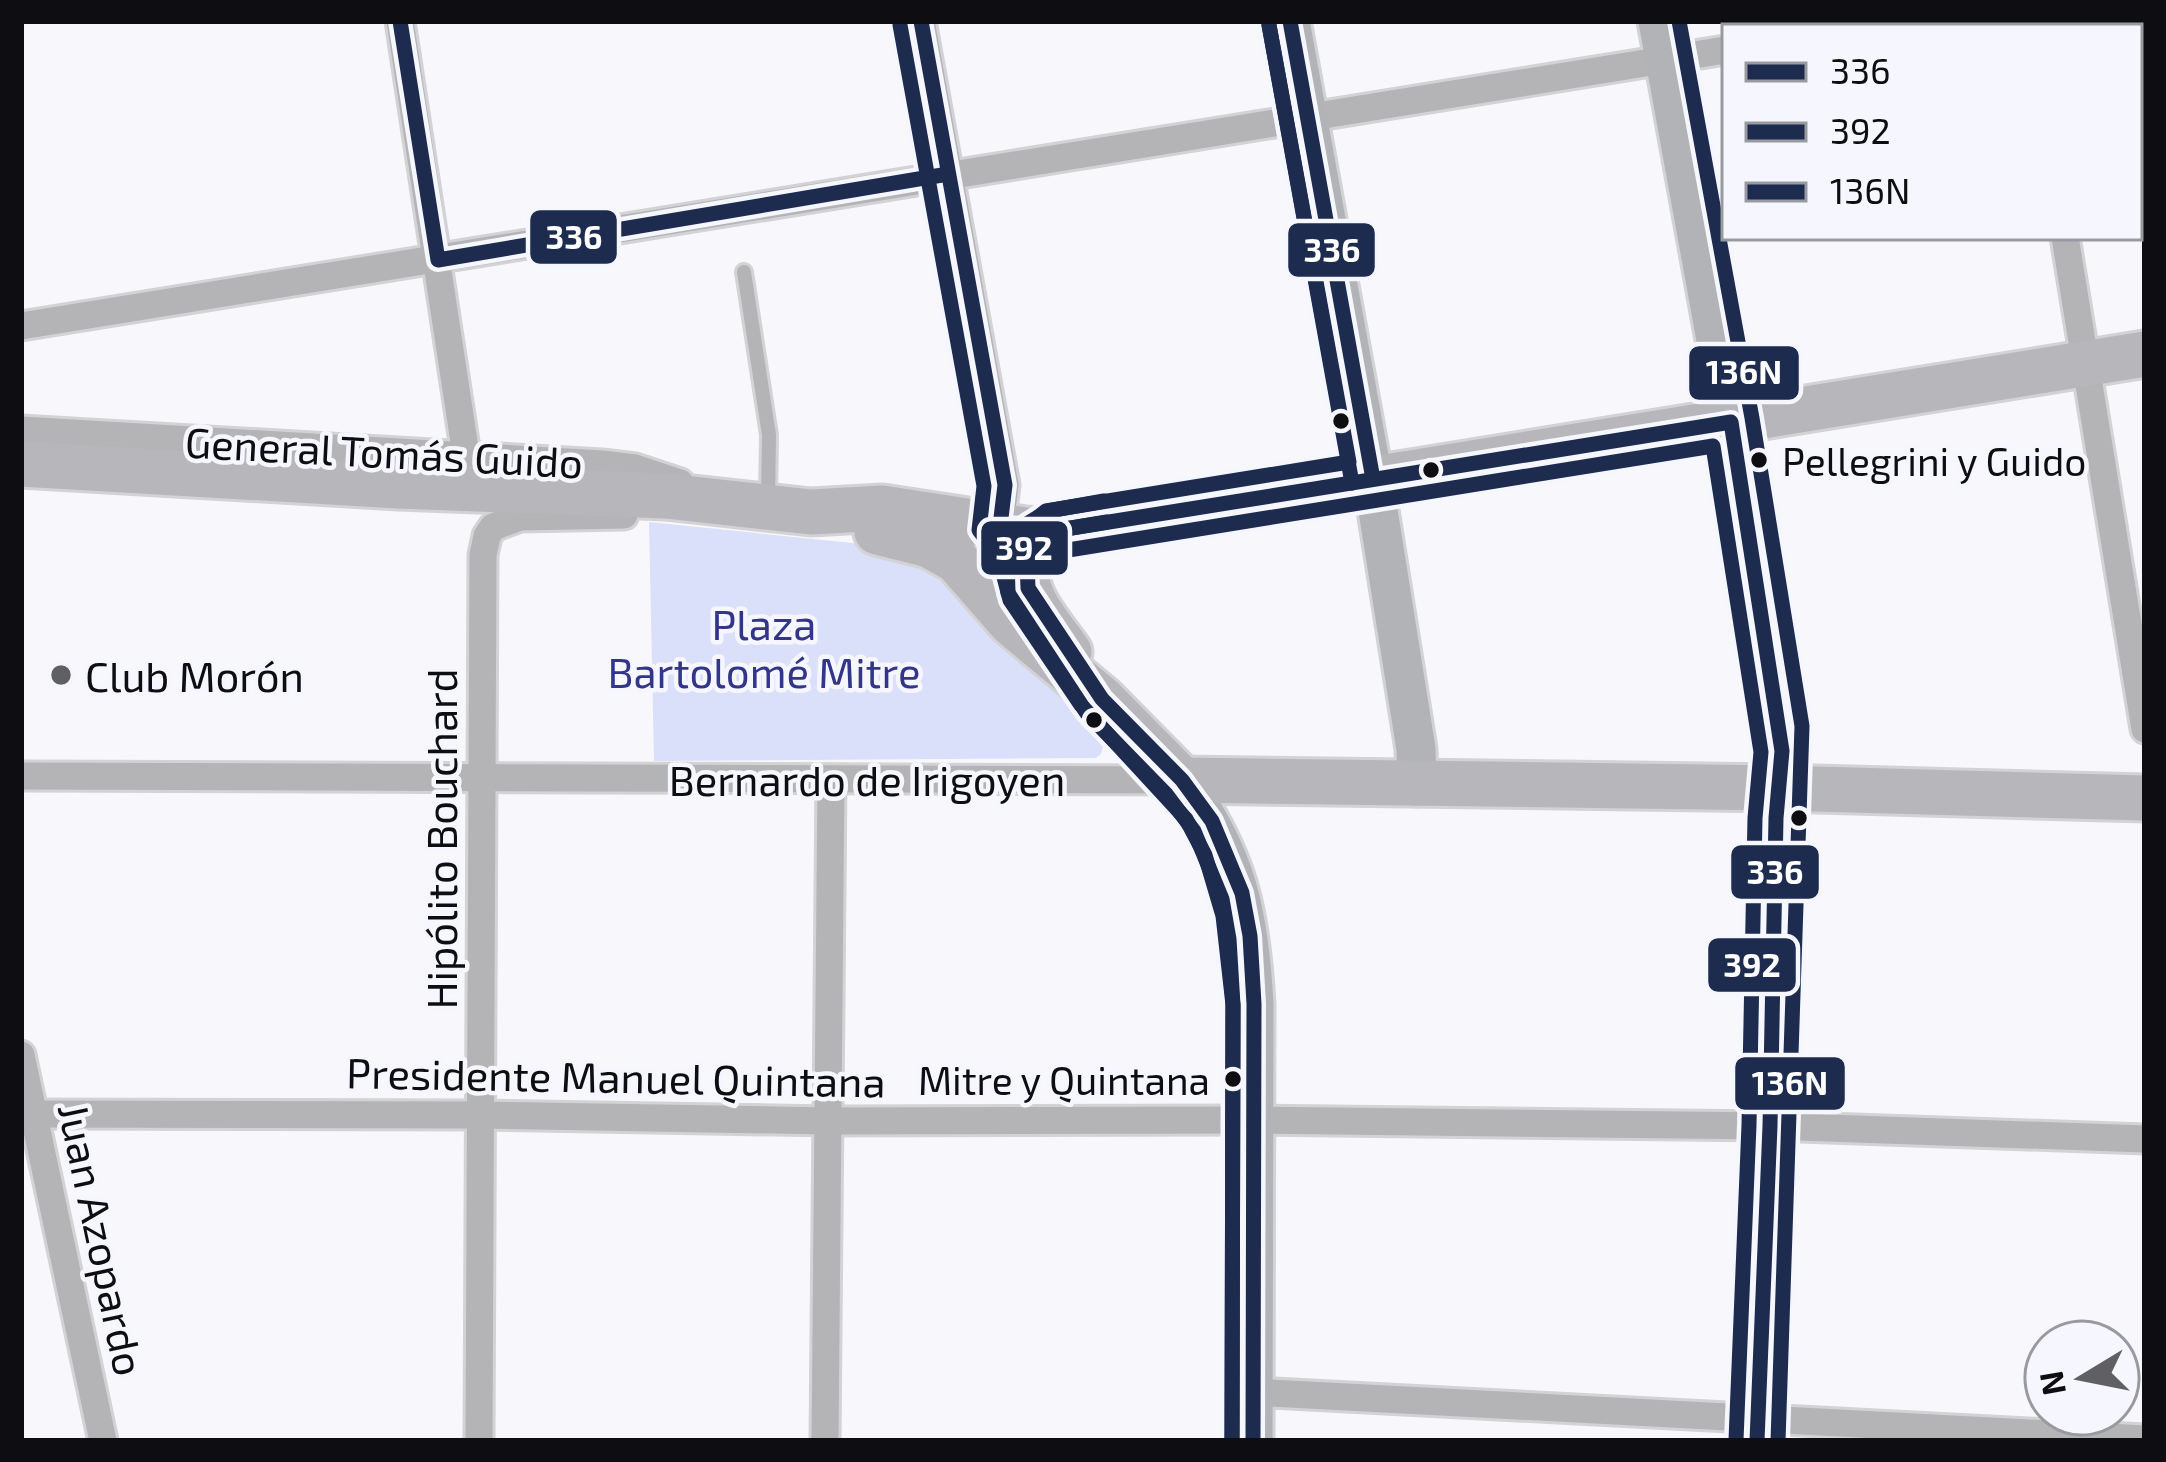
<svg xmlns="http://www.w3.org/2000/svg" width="2166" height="1462" font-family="'Exo 2',sans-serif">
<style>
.green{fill:#dadffa}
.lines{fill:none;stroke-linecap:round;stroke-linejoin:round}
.lane-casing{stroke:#d3d3d6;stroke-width:20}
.street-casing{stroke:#d3d3d6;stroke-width:33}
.secondary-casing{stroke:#d3d3d6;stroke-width:45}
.primary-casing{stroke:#d3d3d6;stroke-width:51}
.lane{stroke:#b4b4b6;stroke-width:14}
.street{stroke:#b4b4b6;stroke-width:27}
.secondary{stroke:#b2b3b6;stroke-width:39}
.primary{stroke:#b7b7bb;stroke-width:45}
.bus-1-casing{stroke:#f6f7fe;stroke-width:24}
.bus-2-casing{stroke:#f6f7fe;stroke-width:24}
.bus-3-casing{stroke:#f6f7fe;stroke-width:24}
.bus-1{stroke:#1d2b4f;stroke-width:15}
.bus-2{stroke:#1d2b4f;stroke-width:15}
.bus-3{stroke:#1d2b4f;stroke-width:15}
.bus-dot{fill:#0e0e12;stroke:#f6f7fe;stroke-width:4.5}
.poi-dot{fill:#606064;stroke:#f6f7fe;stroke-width:4.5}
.labels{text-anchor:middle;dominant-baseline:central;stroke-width:9;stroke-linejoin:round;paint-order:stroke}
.bus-label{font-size:39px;fill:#0e0e12;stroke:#f6f7fe;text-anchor:start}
.street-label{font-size:42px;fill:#0e0e12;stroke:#f6f7fe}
.park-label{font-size:42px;fill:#32358a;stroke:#f6f7fe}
.poi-label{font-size:42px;fill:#0e0e12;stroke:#f6f7fe;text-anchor:start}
.line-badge{stroke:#f6f7fe;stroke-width:4.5}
.badge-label{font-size:33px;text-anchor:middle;font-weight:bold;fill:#fff}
</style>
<rect width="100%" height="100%" fill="#f8f8fc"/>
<path class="green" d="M649 522 872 545 916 557 1098 734 1103 747 1101 754 1096 758 654 761Z"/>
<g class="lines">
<g class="lane-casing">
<path id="lane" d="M744 272 769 435 768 502"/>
</g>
<g class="street-casing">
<g id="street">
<path d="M400 21 466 455"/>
<path d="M921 21 1005 485 1000 526"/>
<path d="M2029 21 2030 27"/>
<path d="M1872 27 1909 21"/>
<path d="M2065 237 2145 729"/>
<path d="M21 326 1725 50"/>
<path d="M1731 422 1782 751 1776 818 1770 1126 1757 1441"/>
<path d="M21 430 602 464 635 468 680 483"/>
<path d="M21 776 1182 780"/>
<path d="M21 1055 103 1441"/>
<path d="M21 1114 482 1115 829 1121 1252 1120 1770 1126 2145 1139"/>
<path d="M1253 1392 2145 1439"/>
<path d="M479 1441 483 555 487 536 493 527 520 517 624 515"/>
<path d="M825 1441 831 780"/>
</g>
</g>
<g class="secondary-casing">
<g id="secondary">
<path d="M1290 21 1373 479 1416 749 1417 786"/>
<path d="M1658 21 1731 422"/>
<path d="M1182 780C1237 855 1249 913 1254 1004L1253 1441"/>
</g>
</g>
<g class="primary-casing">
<g id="primary">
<path d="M21 464 399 486 666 496 811 512 882 508 1025 530 1053 531 2145 354"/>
<path d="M1053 531C999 572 1040 611 1069 652"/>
<path d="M877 532 929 545 956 560 1011 623 1102 699 1182 780 1780 788 2145 798"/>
</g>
</g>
<use href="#lane" class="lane"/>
<use href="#street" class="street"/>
<use href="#secondary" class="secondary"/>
<use href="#primary" class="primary"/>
<g class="bus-1-casing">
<g id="bus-1">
<path d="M400 21 438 260 948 174"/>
<path d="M921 21 1005 485 1000 526 1053 531 1731 422 1782 751 1776 818 1770 1126 1757 1441"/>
<path d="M1290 21 1373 479"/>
<path d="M1107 522 1053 531 1041 540 1027 563 1028 588 1102 699 1182 780 1212 821 1242 893 1250 936 1254 1004 1253 1441"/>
</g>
</g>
<g class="bus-2-casing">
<g id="bus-2">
<path d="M900 25 984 486 979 530 990 544 1056 552 1713 446 1761 752 1755 818 1749 1125 1736 1440"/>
<path d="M1269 25 1352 483"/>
<path d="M1104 501 1048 511 1027 524 1007 558 1008 593 1086 712 1166 794 1194 831 1222 899 1229 939 1233 1005 1232 1441"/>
</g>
</g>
<g class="bus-3-casing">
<g id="bus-3">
<path d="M1679 21 1752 418 1802 726 1778 1441"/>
<path d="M1232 1441 1233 1005 1223 916 1205 855 1186 819 1081 705 1010 600 1004 577 1007 554 1022 530 1046 511 1349 462 1269 25"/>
</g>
</g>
<use href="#bus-1" class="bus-1"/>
<use href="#bus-2" class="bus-2"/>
<use href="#bus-3" class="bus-3"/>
</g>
<g class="bus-dot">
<circle cx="1341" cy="421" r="10"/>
<circle cx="1759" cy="460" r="10"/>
<circle cx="1431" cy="470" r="10"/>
<circle cx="1094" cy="720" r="10"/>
<circle cx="1799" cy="818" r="10"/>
<circle cx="1233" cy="1079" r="10"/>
</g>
<circle class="poi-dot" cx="61" cy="675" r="12"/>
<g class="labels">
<g class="bus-label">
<text x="1782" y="460">Pellegrini y Guido</text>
<text x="1210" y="1079" text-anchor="end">Mitre y Quintana</text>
</g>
<g class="street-label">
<text transform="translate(384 451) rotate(3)">General Tomás Guido</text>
<text x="867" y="779">Bernardo de Irigoyen</text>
<text transform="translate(440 839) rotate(-90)">Hipólito Bouchard</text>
<text transform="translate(616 1076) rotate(1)">Presidente Manuel Quintana</text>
<text transform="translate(103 1239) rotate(78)">Juan Azopardo</text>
</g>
<g class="park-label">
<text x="764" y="623">Plaza<tspan x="764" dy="48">Bartolomé Mitre</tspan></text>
</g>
<g class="poi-label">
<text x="85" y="675">Club Morón</text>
</g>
</g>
<g class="line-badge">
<rect x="528" y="208" width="91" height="58" rx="12" fill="#1d2b4f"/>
<rect x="1286" y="221" width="91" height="58" rx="12" fill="#1d2b4f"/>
<rect x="1687" y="344" width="114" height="58" rx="12" fill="#1d2b4f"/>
<rect x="979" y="519" width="91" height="58" rx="12" fill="#1d2b4f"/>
<rect x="1729" y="843" width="92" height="58" rx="12" fill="#1d2b4f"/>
<rect x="1706" y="936" width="92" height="58" rx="12" fill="#1d2b4f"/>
<rect x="1733" y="1055" width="114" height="57" rx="12" fill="#1d2b4f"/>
</g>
<g class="badge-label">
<text x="574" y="249">336</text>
<text x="1332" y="262">336</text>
<text x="1744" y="384">136N</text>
<text x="1024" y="560">392</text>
<text x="1775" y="884">336</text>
<text x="1752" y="977">392</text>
<text x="1790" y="1095">136N</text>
</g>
<rect width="2166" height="1462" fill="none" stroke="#0e0e12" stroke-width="48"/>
<rect x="1722" y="24" width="420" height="216" fill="#f6f7fe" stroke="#999aa0" stroke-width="3"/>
<rect x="1746" y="63" width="60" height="18" fill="#1d2b4f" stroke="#999aa0" stroke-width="3"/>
<text x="1830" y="84" font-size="36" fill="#0e0e12">336</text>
<rect x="1746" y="123" width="60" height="18" fill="#1d2b4f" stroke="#999aa0" stroke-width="3"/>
<text x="1830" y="144" font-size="36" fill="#0e0e12">392</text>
<rect x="1746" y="183" width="60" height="18" fill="#1d2b4f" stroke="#999aa0" stroke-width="3"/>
<text x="1830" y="204" font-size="36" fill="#0e0e12">136N</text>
<g transform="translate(2082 1378) rotate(260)"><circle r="57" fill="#f6f7fe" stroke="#999aa0" stroke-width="3"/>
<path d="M0-9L21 45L0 30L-21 45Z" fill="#606064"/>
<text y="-18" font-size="33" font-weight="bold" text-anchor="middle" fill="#0e0e12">N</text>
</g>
</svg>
